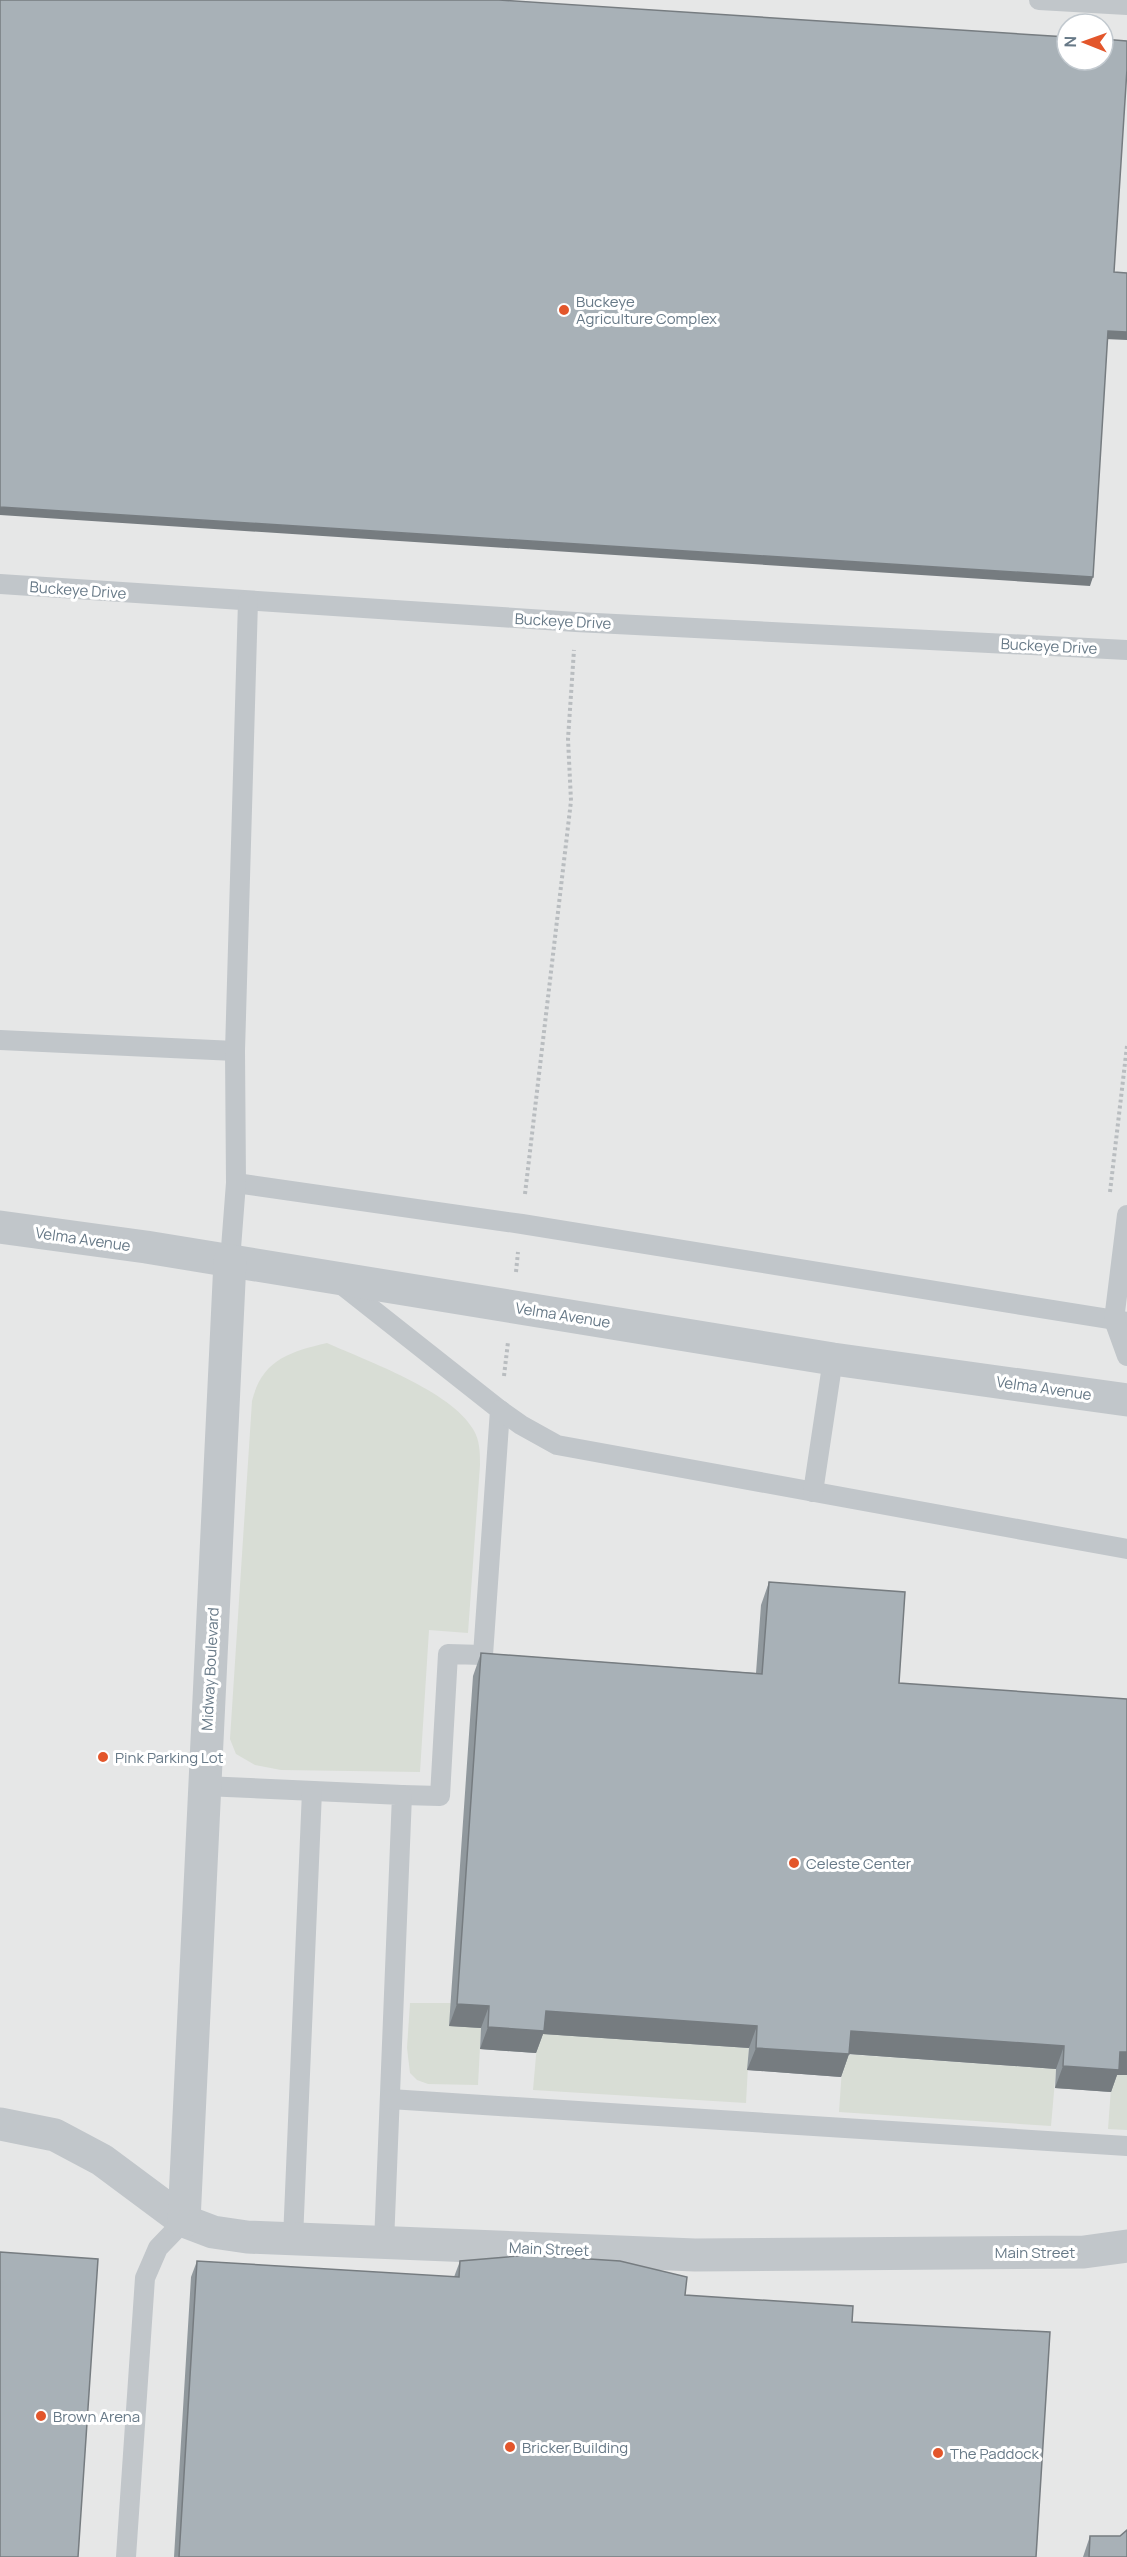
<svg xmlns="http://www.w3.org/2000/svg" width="1127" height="2557" font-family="Manrope,sans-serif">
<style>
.built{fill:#e6e7e7;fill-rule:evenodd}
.green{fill:#d8ddd5}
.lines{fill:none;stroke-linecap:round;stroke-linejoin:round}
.path{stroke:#b9bdc0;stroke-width:4;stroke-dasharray:3 3;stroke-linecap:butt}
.service{stroke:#c1c6ca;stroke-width:20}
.minor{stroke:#c1c6ca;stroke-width:33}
.wall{fill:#90989d}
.shaded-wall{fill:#767c80}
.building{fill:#a8b1b7;stroke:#767c80;stroke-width:1.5}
.poi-dot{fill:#e3562b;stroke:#fff;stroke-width:2}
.labels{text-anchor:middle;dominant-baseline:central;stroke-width:6;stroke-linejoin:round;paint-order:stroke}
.poi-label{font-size:15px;fill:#677987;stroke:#fff;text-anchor:start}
.street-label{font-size:15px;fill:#677987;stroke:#fff}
</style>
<rect width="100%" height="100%" fill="#f8f8f6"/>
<path class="built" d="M0 0H1127V2557H0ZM1067 24H1103V60H1067Z"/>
<g class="green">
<path d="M327 1343C367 1361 451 1391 473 1429 480 1440 480 1453 480 1465L468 1633 429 1630 420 1772 281 1770 255 1765 236 1754 230 1739 252 1401C262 1360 289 1352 327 1343Z"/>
<path d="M410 2003H450L481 2028 478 2085 428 2084 417 2080 410 2073 407 2048Z"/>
<path d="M538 2033 749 2048 746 2103 533 2090Z"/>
<path d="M843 2054 1056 2069 1051 2126 839 2112Z"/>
<path d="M1112 2075H1127V2130L1108 2129Z"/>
</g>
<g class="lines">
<g class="path">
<path d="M1110 1192 1127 1046"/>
<path d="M525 1194 571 801 568 739 574 650"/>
<path d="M516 1272 518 1252"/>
<path d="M504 1376 508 1342"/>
</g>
<g class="service">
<path d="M1039 0 1127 5"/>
<path d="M0 584 576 622 1127 650"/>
<path d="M0 1040 235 1051"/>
<path d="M236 1183 522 1224 1127 1322"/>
<path d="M1127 1215 1114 1320 1127 1356"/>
<path d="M230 1261 236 1183 235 1051 248 601"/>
<path d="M338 1282 500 1410 483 1655 448 1654 440 1796 402 1795"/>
<path d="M500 1410 521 1425 557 1445 1127 1549"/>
<path d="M813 1492 833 1359"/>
<path d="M204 1786 402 1795 384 2243"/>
<path d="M390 2099 1127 2146"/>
<path d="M293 2239 312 1791"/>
<path d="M126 2557 145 2278 158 2248 184 2221"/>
</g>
<g class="minor">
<path d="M0 1227 146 1247 833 1359 1127 1400"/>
<path d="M0 2124 55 2135 102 2160 184 2221 213 2232 247 2237 695 2255 1084 2252 1127 2246"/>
<path d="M184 2221 230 1261"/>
</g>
</g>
<g class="wall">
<path d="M769 1582 899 1683 1117 2075 1111 2092 1055 2088 1056 2069 849 2054 841 2077 747 2070 749 2048 543 2034 536 2053 480 2049 481 2028 449 2026 473 1676 481 1653 756 1673 761 1605Z"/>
<path d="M197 2261 454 2277 460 2261 685 2295 852 2322 1036 2557H174L191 2277Z"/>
<path d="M1090 2536 1127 2557H1083Z"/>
</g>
<g class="shaded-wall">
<path d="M1108 331 1127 332V340L1105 339Z"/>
<path d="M0 507 1093 577 1090 586 0 515Z"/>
<path d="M457 2004 489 2006 481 2028 449 2026Z"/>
<path d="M546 2011 757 2026 749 2048 543 2034 536 2053 480 2049 488 2027Z"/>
<path d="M851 2031 1064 2046 1056 2069 849 2054 841 2077 747 2070 756 2048Z"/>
<path d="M1120 2052H1127V2075H1117L1111 2092 1055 2088 1063 2066Z"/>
</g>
<g class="building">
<path d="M0 0H499L1067 37V60H1103V39L1127 41V69L1114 272 1127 273V332L1108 331 1093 577 0 507Z"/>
<path d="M769 1582 905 1592 899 1683 1127 1699V2052H1120L1119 2070 1063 2066 1064 2046 851 2031 849 2054 756 2048 757 2026 546 2011 544 2031 488 2027 489 2006 457 2004 481 1653 762 1674Z"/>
<path d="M0 2252 98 2259 78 2557H0Z"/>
<path d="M529 2255 620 2261 687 2277 685 2295 853 2306 852 2322 1050 2332 1036 2557H179L197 2261 459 2277 460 2261Z"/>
<path d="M1127 2530V2557H1089L1090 2536H1120Z"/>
</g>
<g class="poi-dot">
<circle cx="564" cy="310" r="6"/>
<circle cx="103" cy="1757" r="6"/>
<circle cx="794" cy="1863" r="6"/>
<circle cx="41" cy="2416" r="6"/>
<circle cx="510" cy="2447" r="6"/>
<circle cx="938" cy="2453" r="6"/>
</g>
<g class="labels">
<g class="poi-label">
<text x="576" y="301">Buckeye<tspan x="576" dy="17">Agriculture Complex</tspan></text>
<text x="115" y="1757">Pink Parking Lot</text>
<text x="806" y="1863">Celeste Center</text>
<text x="53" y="2416">Brown Arena</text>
<text x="522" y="2447">Bricker Building</text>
<text x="950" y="2453">The Paddock</text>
</g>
<g class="street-label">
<text transform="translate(78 590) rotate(4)">Buckeye Drive</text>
<text transform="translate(563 621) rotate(3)">Buckeye Drive</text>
<text transform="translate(1049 646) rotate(3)">Buckeye Drive</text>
<text transform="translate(83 1239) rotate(8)">Velma Avenue</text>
<text transform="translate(563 1315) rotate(9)">Velma Avenue</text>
<text transform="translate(1044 1388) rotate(8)">Velma Avenue</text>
<text transform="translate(210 1669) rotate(-87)">Midway Boulevard</text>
<text transform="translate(549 2249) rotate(2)">Main Street</text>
<text x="1035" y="2252">Main Street</text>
</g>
</g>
<g transform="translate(1085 42) rotate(271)"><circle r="28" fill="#ffffff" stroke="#c2c9cf" stroke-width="1.5"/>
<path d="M0-4.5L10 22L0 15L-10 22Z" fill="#e3562b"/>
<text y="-9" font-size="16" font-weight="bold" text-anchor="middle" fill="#677987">N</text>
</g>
</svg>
